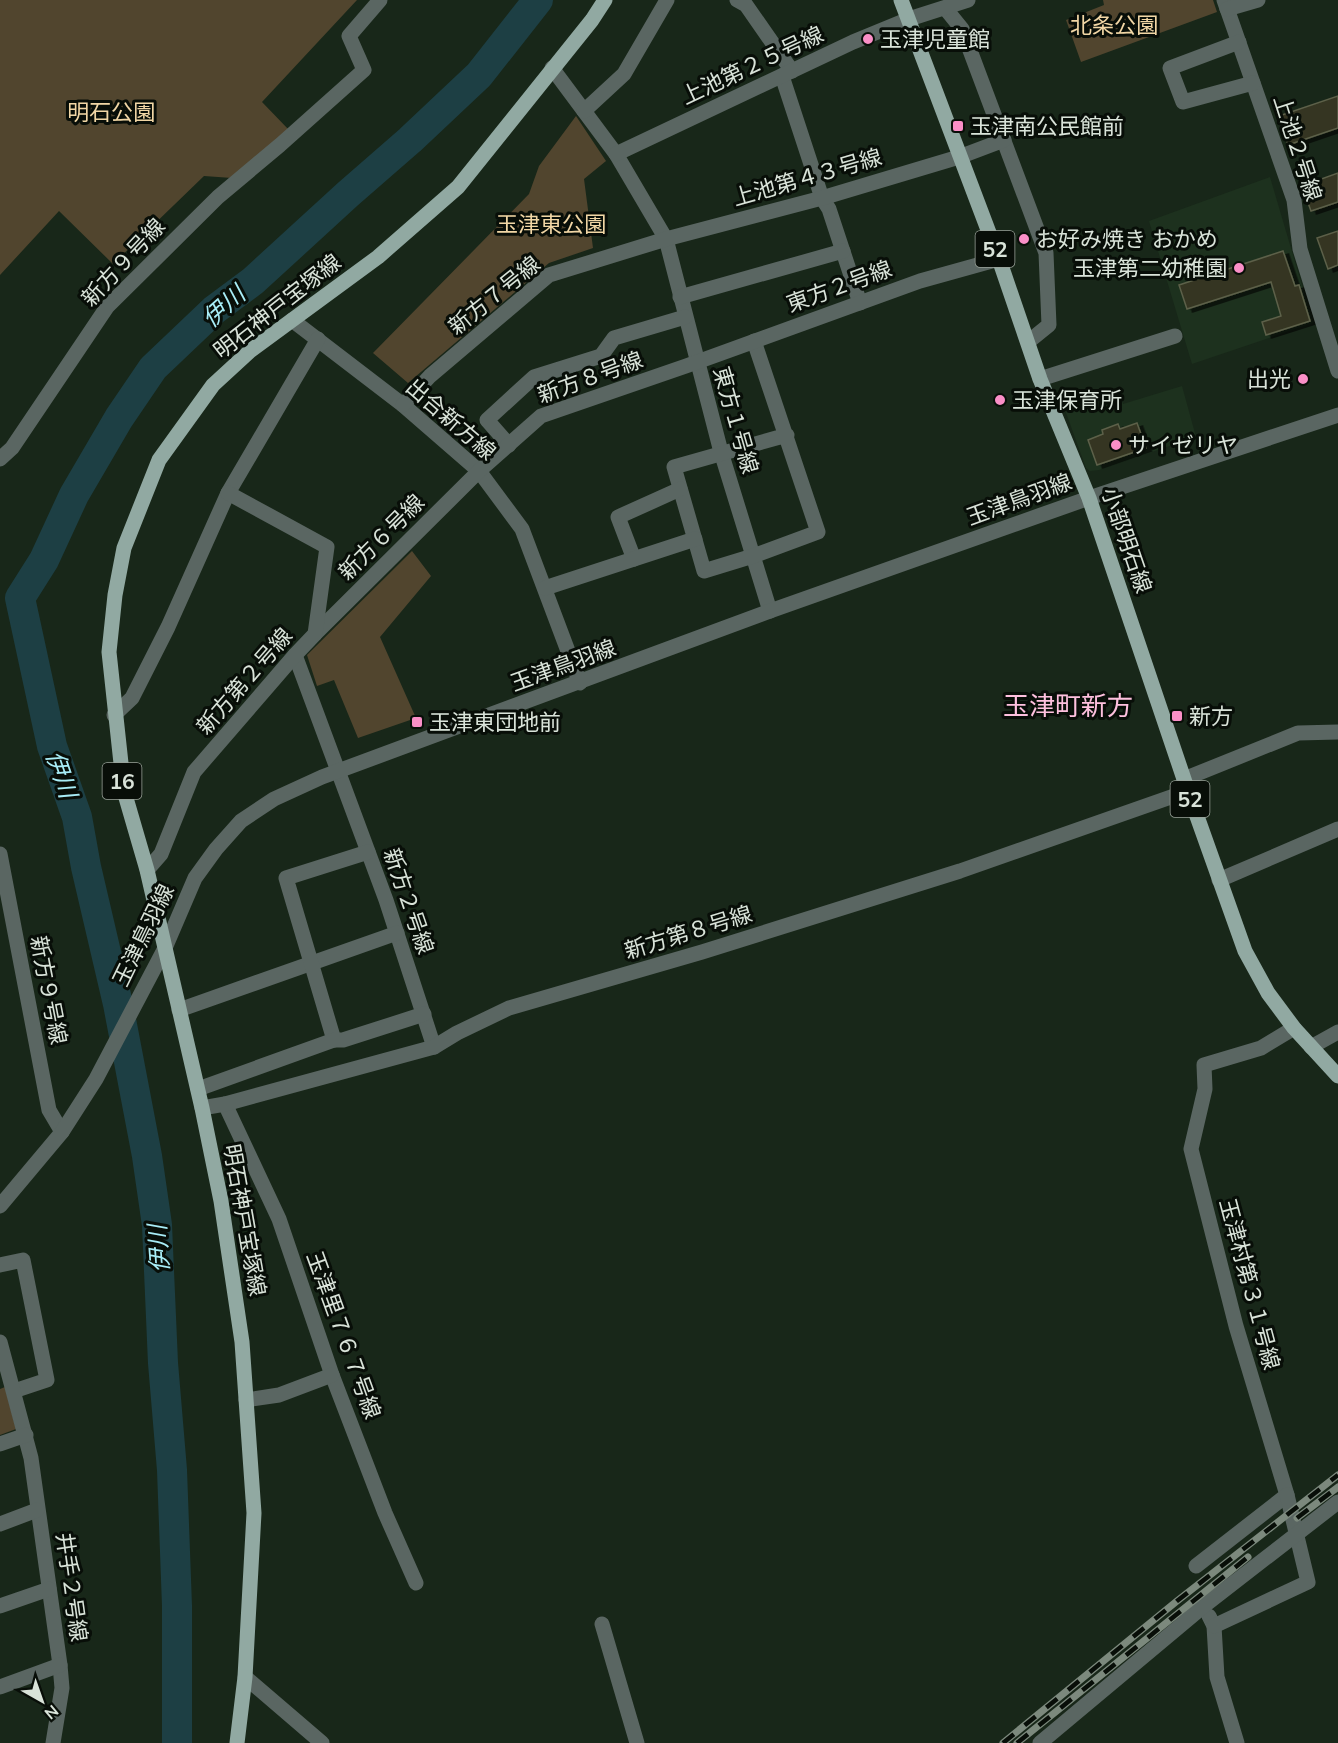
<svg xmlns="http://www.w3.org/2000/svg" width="1338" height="1743" font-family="Mulish,'Noto Sans JP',sans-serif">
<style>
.built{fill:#1d311e}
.green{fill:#51452e}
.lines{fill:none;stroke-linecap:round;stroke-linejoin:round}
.river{stroke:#1d3f44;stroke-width:30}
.building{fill:#343622;stroke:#5d6049;stroke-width:1.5;filter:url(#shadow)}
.minor{stroke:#5a6662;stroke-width:15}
.major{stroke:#91a9a2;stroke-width:15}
.rail-casing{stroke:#7c897d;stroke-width:7}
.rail{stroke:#080e08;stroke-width:4.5;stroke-dasharray:14;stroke-linecap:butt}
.poi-dot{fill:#fa8fc7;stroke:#080e08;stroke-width:2}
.labels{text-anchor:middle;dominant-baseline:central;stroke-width:6;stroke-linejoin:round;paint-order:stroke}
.shield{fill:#080e08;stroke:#9aa39a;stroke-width:1.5}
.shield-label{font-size:21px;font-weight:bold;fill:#d9e3d9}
.park-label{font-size:22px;fill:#f1d6a5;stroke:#080e08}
.poi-label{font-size:22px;fill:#d9e3d9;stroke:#080e08;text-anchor:start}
.street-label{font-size:22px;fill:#d9e3d9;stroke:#080e08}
.water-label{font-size:24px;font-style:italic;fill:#a8edf7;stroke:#080e08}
.quarter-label{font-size:26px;fill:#fec0de;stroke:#080e08}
</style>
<defs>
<filter id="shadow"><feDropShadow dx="5.5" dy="3" stdDeviation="0" flood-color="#0009"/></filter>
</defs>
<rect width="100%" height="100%" fill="#182719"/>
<g class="built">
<path d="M1270 177 1313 323 1192 364 1149 221Z"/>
<path d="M1182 386 1196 437 1099 470 1090 471 1086 468 1065 410 1119 394 1123 404Z"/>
</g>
<g class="green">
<path d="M0 0H357L262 102 289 130 232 178 204 176 113 264 59 211 0 275Z"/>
<path d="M1103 0H1213L1217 12 1081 62 1066 20 1104 5Z"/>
<path d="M576 116 606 161 584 179 593 248 549 263 408 383 373 353 529 194 539 166Z"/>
<path d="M412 551 431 576 380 637 416 718 358 738 334 680 317 686 307 655Z"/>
<path d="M5 1387 16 1429 0 1435V1389Z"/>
</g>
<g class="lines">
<path class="river" d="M177 1743V1606L172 1470 163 1363 157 1225 147 1156 118 1004 86 867 77 817 52 746 20 598 44 560 74 495 119 418 153 368 214 310 253 281 348 194 410 140 479 75 538 0"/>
</g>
<g class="building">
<path d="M1338 96V128L1288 145 1279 116Z"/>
<path d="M1338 173V202L1311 211 1302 186Z"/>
<path d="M1338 231V265L1328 269 1317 238Z"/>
<path d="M1283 251 1295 286 1299 285 1310 321 1266 335 1262 322 1281 316 1271 282 1187 309 1179 285Z"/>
<path d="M1137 423 1146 448 1097 465 1088 440 1103 434 1102 430 1118 424 1120 429Z"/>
</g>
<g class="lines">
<g class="minor">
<path d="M737 0 746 5 792 71"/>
<path d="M1224 0 1294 200 1300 249 1338 371"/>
<path d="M945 8 962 29 1046 253 1049 325 1028 342"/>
<path d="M1227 9 1258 0"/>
<path d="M1239 42 1170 68 1183 102 1253 83"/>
<path d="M552 68 616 154 666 239 721 452 770 611"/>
<path d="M782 76 822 198 829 209 860 303"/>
<path d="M584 111 624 74 667 0"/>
<path d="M616 154 853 42 909 19 968 0"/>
<path d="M680 297 843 251"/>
<path d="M292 320 403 405 479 471 522 529 580 683"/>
<path d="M754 341 818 532 753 556 704 571 674 467 787 435"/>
<path d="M1040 379 1175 336"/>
<path d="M403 405 430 376 549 275 666 239 822 198 959 157 1004 140"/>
<path d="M509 445 487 420 534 377 601 356 614 338 685 317"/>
<path d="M0 459 12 448 107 307 218 197 280 145 364 70 349 36 380 0"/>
<path d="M634 559 618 517 680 489"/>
<path d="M545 588 695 539"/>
<path d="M315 634 479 471 541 416 686 366 920 281 999 259"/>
<path d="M295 655 386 900 434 1047"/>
<path d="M114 715 132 698 168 627 228 493 318 339"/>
<path d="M1184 779 1298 733 1338 732"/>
<path d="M0 854 49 1110 62 1132"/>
<path d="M147 870 161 854 194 772 295 655 315 634 327 547 228 493"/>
<path d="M1219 880 1338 829"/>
<path d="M179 1010 397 933"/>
<path d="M334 1040 286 878 368 852"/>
<path d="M1311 1047 1338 1032"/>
<path d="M198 1089 334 1040H343L424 1014"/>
<path d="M225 1104 279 1219 332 1375 385 1513 416 1583"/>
<path d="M202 1108 225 1104 434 1047 457 1033 509 1008 702 952 960 871 1188 791"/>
<path d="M0 1206 62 1132 96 1079 165 948 195 878 216 849 241 821 274 799 322 777 770 611 1089 498 1338 415"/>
<path d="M0 1265 23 1260 47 1380 14 1391"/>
<path d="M0 1342 31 1458 60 1665 62 1688 53 1743"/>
<path d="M246 1400 279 1395 332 1375"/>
<path d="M0 1444 26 1435"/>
<path d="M0 1524 37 1510"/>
<path d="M1196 1566 1287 1495 1236 1326 1191 1149 1205 1089 1204 1065 1261 1048 1294 1028"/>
<path d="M0 1606 49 1589"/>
<path d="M1209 1616 1214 1626 1217 1677 1237 1743"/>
<path d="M602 1624 637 1743"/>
<path d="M1214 1626 1308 1582 1287 1495"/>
<path d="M245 1677 322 1743"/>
<path d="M0 1687 60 1665"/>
<path d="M1040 1743 1205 1605 1338 1502"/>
</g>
<g class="major">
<path d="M901 0 999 259 1040 379 1089 498 1188 791 1245 951 1268 993 1294 1028 1338 1076"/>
<path d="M237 1743 245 1677 254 1513 242 1342 221 1201 202 1108 147 870 124 791 109 652 115 595 124 548 159 460 213 385 250 351 378 257 458 187 592 20 605 0"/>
</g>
<g class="rail-casing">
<g id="rail">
<path d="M1297 1518 1338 1487"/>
<path d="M1003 1743 1177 1601 1338 1475"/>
<path d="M1017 1743 1248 1557"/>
</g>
</g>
<use href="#rail" class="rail"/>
</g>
<g class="poi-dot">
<circle cx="868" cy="39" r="6"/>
<rect x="952" y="120" width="12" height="12" rx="3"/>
<circle cx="1024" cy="239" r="6"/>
<circle cx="1239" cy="268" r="6"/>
<circle cx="1303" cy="379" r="6"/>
<circle cx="1000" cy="400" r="6"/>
<circle cx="1116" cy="445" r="6"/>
<rect x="1171" y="710" width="12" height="12" rx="3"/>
<rect x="411" y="716" width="12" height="12" rx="3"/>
</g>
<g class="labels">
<g class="shield">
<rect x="975.5" y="231" width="39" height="36" rx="4.5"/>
<rect x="102.5" y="763" width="39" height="36" rx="4.5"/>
<rect x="1170.5" y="781" width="39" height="36" rx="4.5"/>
</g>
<g class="shield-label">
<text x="995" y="249">52</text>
<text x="122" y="781">16</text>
<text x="1190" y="799">52</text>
</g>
<g class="park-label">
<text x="1114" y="25">北条公園</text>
<text x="111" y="112">明石公園</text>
<text x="551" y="224">玉津東公園</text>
</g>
<g class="poi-label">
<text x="880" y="39">玉津児童館</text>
<text x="970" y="126">玉津南公民館前</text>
<text x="1036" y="239">お好み焼き おかめ</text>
<text x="1227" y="268" text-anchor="end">玉津第二幼稚園</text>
<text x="1291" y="379" text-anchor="end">出光</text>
<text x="1012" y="400">玉津保育所</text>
<text x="1128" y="445">サイゼリヤ</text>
<text x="1189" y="716">新方</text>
<text x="429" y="722">玉津東団地前</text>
</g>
<g class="street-label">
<text transform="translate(752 65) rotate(-25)">上池第２５号線</text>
<text transform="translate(1298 148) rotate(72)">上池２号線</text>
<text transform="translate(807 177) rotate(-16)">上池第４３号線</text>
<text transform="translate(123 262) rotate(-47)">新方９号線</text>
<text transform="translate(839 286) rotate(-20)">東方２号線</text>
<text transform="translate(494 295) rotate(-39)">新方７号線</text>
<text transform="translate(277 306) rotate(-38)">明石神戸宝塚線</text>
<text transform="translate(590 377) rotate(-20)">新方８号線</text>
<text transform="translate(451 419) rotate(41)">出合新方線</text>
<text transform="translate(736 420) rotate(74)">東方１号線</text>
<text transform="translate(1019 499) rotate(-20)">玉津鳥羽線</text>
<text transform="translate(381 537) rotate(-45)">新方６号線</text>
<text transform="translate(1127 540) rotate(71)">小部明石線</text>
<text transform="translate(563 665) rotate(-20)">玉津鳥羽線</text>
<text transform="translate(244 681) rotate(-49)">新方第２号線</text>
<text transform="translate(409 901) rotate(71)">新方２号線</text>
<text transform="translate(688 932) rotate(-17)">新方第８号線</text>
<text transform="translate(143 935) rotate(-64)">玉津鳥羽線</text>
<text transform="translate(49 990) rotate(79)">新方９号線</text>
<text transform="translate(245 1220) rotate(80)">明石神戸宝塚線</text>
<text transform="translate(1250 1284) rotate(75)">玉津村第３１号線</text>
<text transform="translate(344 1335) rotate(70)">玉津里７６７号線</text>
<text transform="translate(72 1587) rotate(82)">井手２号線</text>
</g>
<g class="water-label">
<text transform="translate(223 306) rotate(-42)">伊川</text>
<text transform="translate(62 774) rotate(71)">伊川</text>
<text transform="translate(158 1249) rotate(-94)">伊川</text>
</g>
<g class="quarter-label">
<text x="1068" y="705">玉津町新方</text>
</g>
</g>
<g transform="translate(42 1701) rotate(140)" stroke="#080e08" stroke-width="4.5" paint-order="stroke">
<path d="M0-4.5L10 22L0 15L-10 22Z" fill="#d9e3d9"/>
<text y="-9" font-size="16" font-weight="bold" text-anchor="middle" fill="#d9e3d9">N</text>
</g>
</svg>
